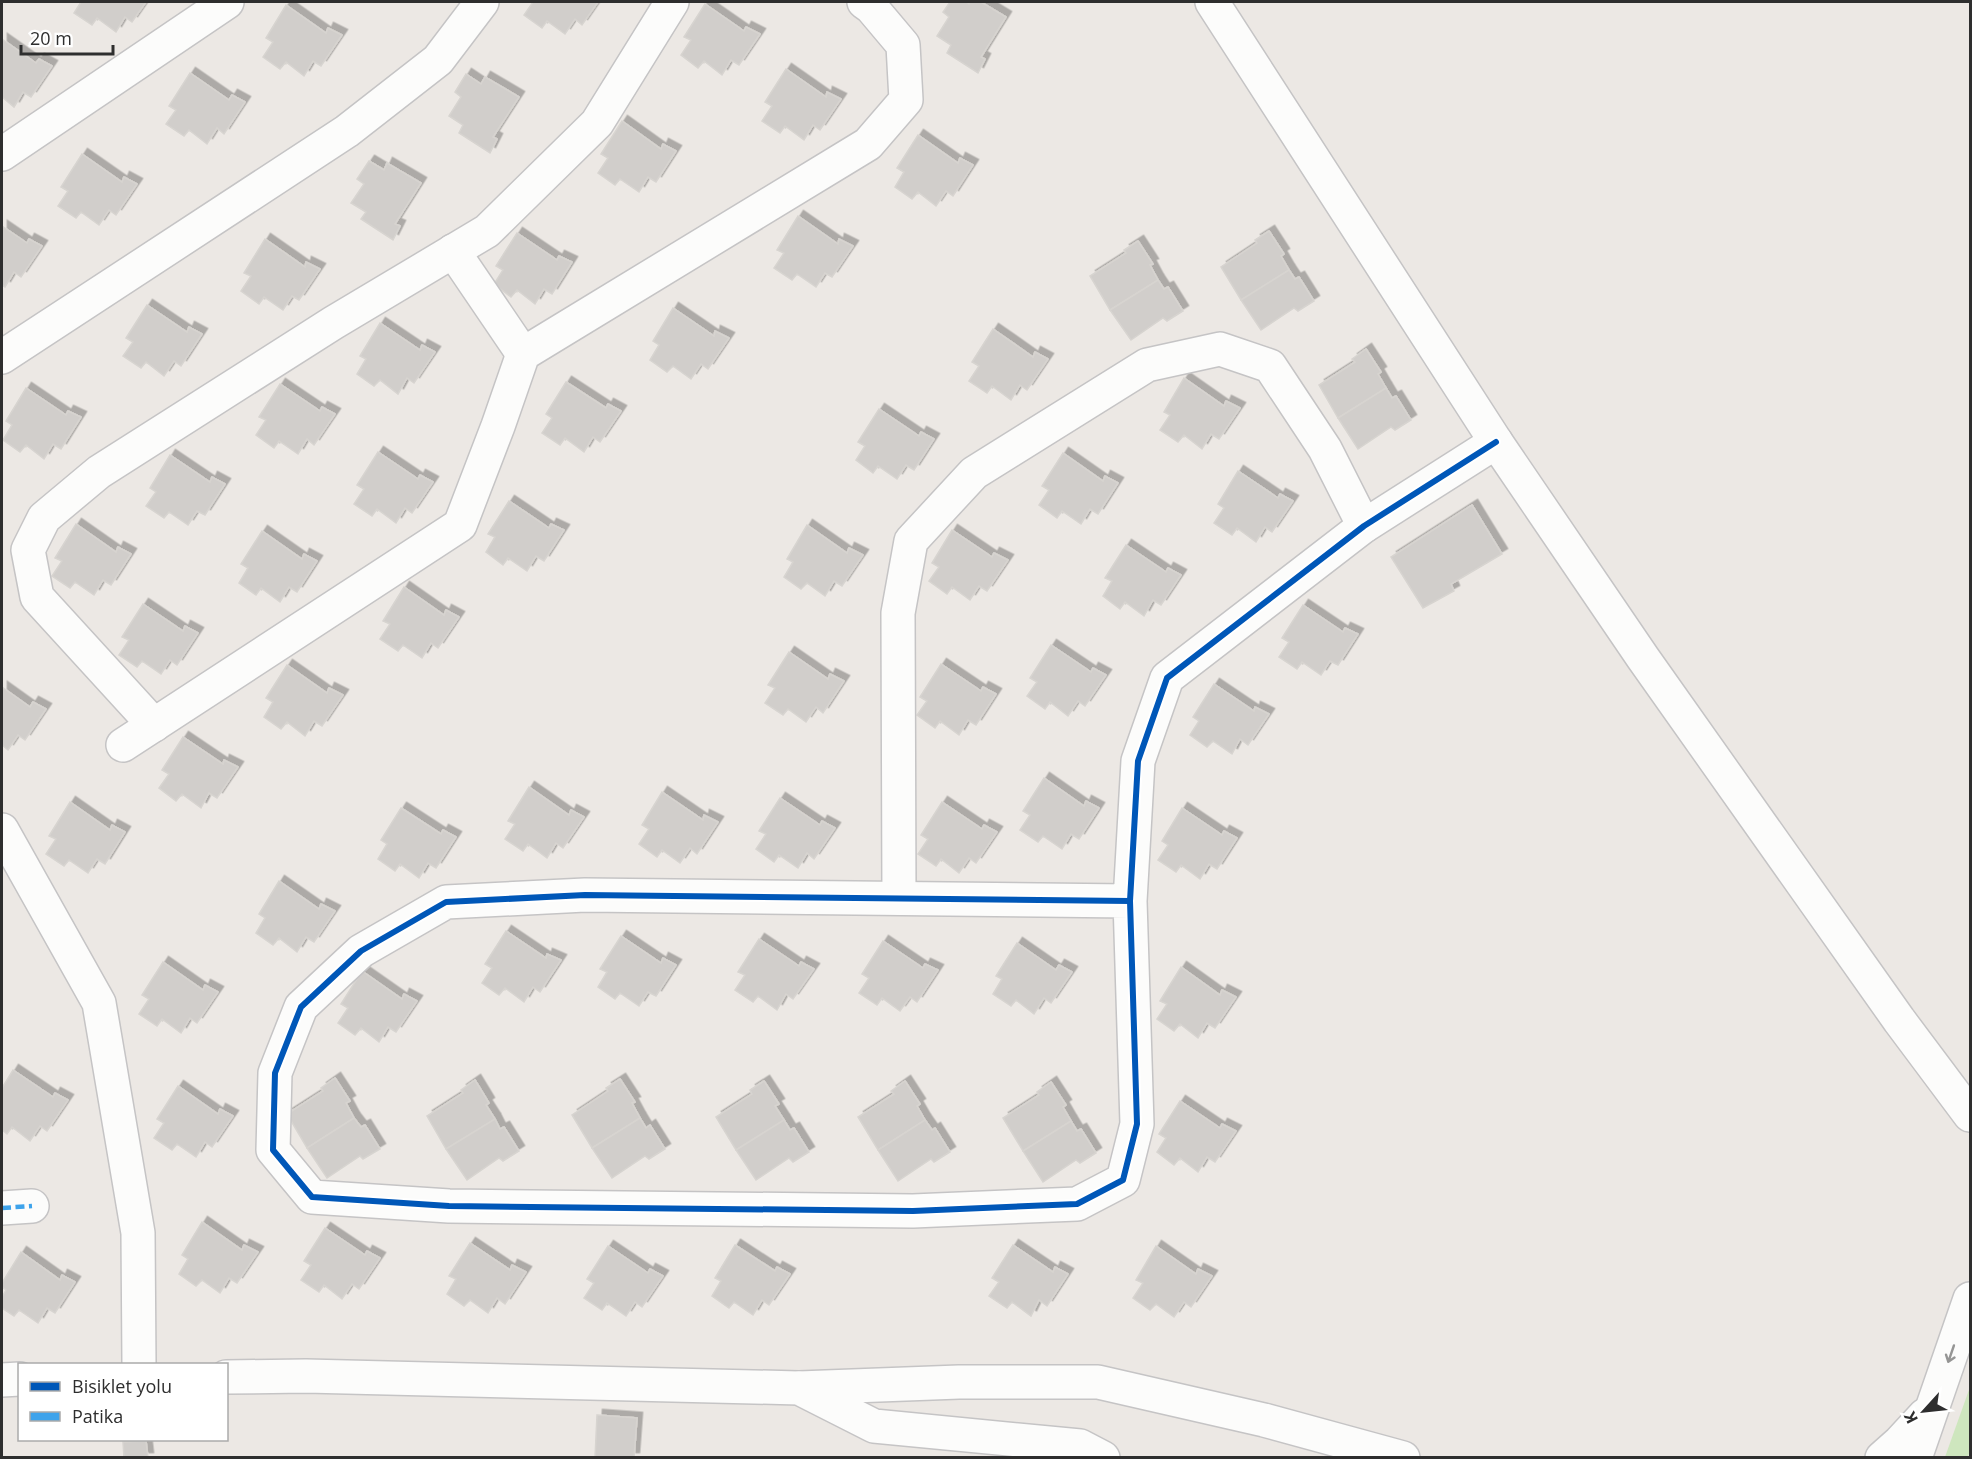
<svg xmlns="http://www.w3.org/2000/svg" width="1972" height="1459" font-family="'Open Sans',sans-serif">
<style>
.green{fill:#cee6be}
.building{fill:#d1cecb;stroke:#d7d4d0;stroke-width:1.5;filter:url(#shadow)}
.lines{fill:none;stroke-linecap:round;stroke-linejoin:round}
.street-casing{stroke:#c5c4c5;stroke-width:36}
.secondary-casing{stroke:#c5c4c5;stroke-width:36}
.street{stroke:#fcfcfb;stroke-width:33}
.secondary{stroke:#fcfcfb;stroke-width:33}
.quiet{stroke:#3ea3eb;stroke-width:4.5;stroke-dasharray:9 4.5;stroke-linecap:butt}
.cycleway-casing{stroke:#fff;stroke-width:10}
.cycleway{stroke:#0057b8;stroke-width:6}
.oneway{stroke:#959594}
</style>
<defs>
<filter id="shadow"><feDropShadow dx="5.5" dy="-5.5" stdDeviation="0" flood-color="#0004"/></filter>
</defs>
<rect width="100%" height="100%" fill="#ece8e4"/>
<path class="green" d="M1970 1387V1450L1968 1457H1945Z"/>
<g class="building">
<path d="M81 2H146L132 22 125 17 116 32 97 18 92 25 74 13Z"/>
<path d="M533 2H598L582 25 575 19 565 34 547 21 542 28 524 15Z"/>
<path d="M950 2H966L969 4 970 2H981L1006 17 981 57 985 59 978 73 947 53 951 45 937 36 949 17 943 12Z"/>
<path d="M705 4 744 31 746 27 760 34 739 65 731 60 722 75 704 61 698 68 681 55 691 40 684 37Z"/>
<path d="M286 5 326 33 328 28 342 35 321 66 313 61 304 76 286 62 280 69 263 57 273 42 266 38Z"/>
<path d="M2 39 36 63 39 59 52 66 31 97 23 92 14 107 2 97Z"/>
<path d="M786 69 826 97 827 92 841 99 820 130 813 125 804 140 785 126 780 133 762 121 772 106 765 102Z"/>
<path d="M190 73 229 100 232 95 245 102 224 134 217 128 207 144 189 130 184 136 166 124 176 110 169 106Z"/>
<path d="M466 74 481 84 485 77 519 97 493 137 497 139 490 153 459 133 463 125 449 116 461 97 455 92Z"/>
<path d="M622 121 661 149 663 144 676 151 656 182 648 177 639 192 620 179 615 185 598 173 608 158 601 154Z"/>
<path d="M918 135 958 163 960 158 973 165 953 196 946 191 936 206 918 192 912 199 895 187 904 172 897 168Z"/>
<path d="M82 154 122 182 124 177 137 184 116 215 109 210 99 225 81 212 76 218 58 206 68 191 61 187Z"/>
<path d="M369 161 384 170 387 163 421 183 395 224 400 226 393 240 361 219 366 212 351 203 364 184 357 179Z"/>
<path d="M798 216 838 244 839 239 853 246 832 277 825 273 816 287 797 274 792 280 774 268 784 253 777 250Z"/>
<path d="M2 226 27 243 29 239 42 246 21 277 14 272 5 287 2 285Z"/>
<path d="M1269 231 1284 254 1281 256 1289 270 1241 300 1221 267 1257 243 1255 240Z"/>
<path d="M517 233 557 260 559 256 572 262 552 294 544 289 535 304 517 290 511 297 494 284 503 270 496 266Z"/>
<path d="M265 239 305 267 306 262 320 269 299 300 292 296 283 310 264 297 259 304 241 291 251 276 244 273Z"/>
<path d="M1138 241 1153 264 1150 265 1158 280 1110 310 1090 276 1126 253 1124 250Z"/>
<path d="M1289 270 1295 279 1299 277 1314 301 1298 311 1294 308 1261 330 1241 300Z"/>
<path d="M1158 280 1164 289 1168 287 1183 311 1167 321 1163 318 1131 340 1110 310Z"/>
<path d="M147 305 187 332 189 327 202 334 181 366 174 361 164 376 146 362 141 368 123 356 133 342 126 338Z"/>
<path d="M673 308 714 336 715 331 729 338 708 369 701 364 691 379 673 366 667 372 650 360 659 345 653 341Z"/>
<path d="M380 323 420 350 422 345 435 352 414 383 407 378 398 394 380 380 374 386 357 374 366 359 360 356Z"/>
<path d="M993 329 1033 357 1035 352 1048 359 1027 390 1020 385 1011 400 992 386 987 393 969 381 979 366 972 362Z"/>
<path d="M1366 349 1381 372 1378 374 1386 388 1338 418 1319 385 1355 362 1352 359Z"/>
<path d="M1184 378 1224 406 1226 401 1240 408 1219 439 1211 434 1202 449 1184 435 1178 442 1160 430 1170 415 1164 412Z"/>
<path d="M566 382 606 408 608 404 621 411 600 442 593 437 584 452 565 438 560 445 542 433 552 418 546 414Z"/>
<path d="M280 384 320 411 322 407 335 414 314 445 307 439 298 454 279 441 274 448 256 435 266 420 259 417Z"/>
<path d="M26 388 66 415 68 411 81 417 61 449 53 444 44 459 26 445 20 452 3 440 12 425 6 421Z"/>
<path d="M1386 388 1392 398 1396 396 1411 420 1395 430 1391 427 1358 449 1338 418Z"/>
<path d="M879 409 919 436 921 432 934 439 914 470 906 465 897 479 878 466 873 473 856 460 865 446 858 442Z"/>
<path d="M378 452 418 479 420 475 433 482 412 513 405 508 396 523 377 509 372 516 354 504 364 489 357 485Z"/>
<path d="M1063 453 1103 481 1105 476 1118 483 1098 514 1090 509 1081 524 1062 511 1057 518 1039 505 1049 490 1042 486Z"/>
<path d="M170 455 210 482 212 477 225 484 205 515 197 511 188 525 169 512 164 518 146 506 156 492 150 488Z"/>
<path d="M1238 471 1278 498 1280 494 1293 501 1272 532 1265 527 1256 542 1237 528 1232 535 1214 523 1224 508 1218 504Z"/>
<path d="M509 501 549 528 551 524 564 530 544 561 536 556 527 571 508 558 503 565 486 552 495 537 488 534Z"/>
<path d="M1472 505 1502 554 1451 584 1454 591 1423 608 1391 557Z"/>
<path d="M76 524 116 552 118 547 131 554 111 585 103 580 94 595 75 582 70 588 52 576 62 561 55 558Z"/>
<path d="M807 525 847 553 849 548 863 555 842 586 834 581 825 596 807 583 801 589 784 577 793 562 787 559Z"/>
<path d="M952 530 992 557 994 553 1008 560 987 591 979 586 970 600 952 587 947 594 929 581 939 567 932 563Z"/>
<path d="M262 531 302 559 304 554 317 561 297 592 289 587 280 602 261 588 256 595 239 583 248 568 241 564Z"/>
<path d="M1126 545 1166 572 1168 568 1181 575 1161 605 1153 600 1144 616 1125 602 1120 609 1103 596 1112 581 1105 578Z"/>
<path d="M404 587 444 615 446 610 459 617 438 648 431 643 422 658 403 645 398 651 380 639 390 624 383 621Z"/>
<path d="M143 604 183 631 185 626 198 633 177 665 170 660 161 674 142 661 137 667 119 655 129 640 122 637Z"/>
<path d="M1303 605 1343 632 1345 628 1358 634 1338 665 1330 661 1321 675 1302 662 1297 669 1279 657 1289 642 1282 638Z"/>
<path d="M1051 645 1091 672 1093 668 1106 675 1085 706 1078 701 1068 716 1050 702 1045 709 1027 696 1037 682 1030 678Z"/>
<path d="M789 652 828 679 830 674 844 681 823 713 816 707 806 722 788 709 783 715 765 703 775 688 768 685Z"/>
<path d="M941 664 981 691 983 687 996 694 976 725 968 720 959 735 940 721 935 728 917 715 927 701 920 697Z"/>
<path d="M287 665 327 693 329 688 343 695 322 726 314 721 305 736 287 722 281 729 264 717 273 702 266 698Z"/>
<path d="M1214 684 1254 711 1255 707 1269 714 1248 745 1240 739 1232 754 1213 741 1207 747 1190 735 1199 721 1193 717Z"/>
<path d="M2 687 30 707 33 702 46 709 25 740 18 735 8 750 2 745Z"/>
<path d="M183 737 223 764 224 760 238 767 217 798 209 793 201 808 182 794 176 801 159 788 169 774 162 770Z"/>
<path d="M1044 778 1084 806 1086 801 1099 808 1079 839 1071 834 1062 849 1043 836 1038 842 1020 830 1030 815 1023 811Z"/>
<path d="M529 787 569 815 571 810 584 817 563 848 556 843 547 858 528 844 523 851 505 839 515 824 508 821Z"/>
<path d="M662 792 703 820 704 815 718 822 697 854 690 848 680 863 662 850 657 857 639 844 649 829 642 825Z"/>
<path d="M780 798 820 825 822 821 835 828 814 859 807 853 798 868 779 855 774 862 756 849 766 834 759 831Z"/>
<path d="M70 802 110 830 112 825 125 832 105 864 97 859 88 873 69 860 64 866 46 854 56 839 49 836Z"/>
<path d="M942 802 982 829 984 825 997 832 976 863 969 858 959 873 941 859 936 866 918 854 928 839 921 835Z"/>
<path d="M401 808 441 834 443 830 456 837 436 868 428 863 419 878 400 864 395 871 378 859 387 844 381 840Z"/>
<path d="M1182 808 1222 835 1224 831 1237 838 1217 869 1209 864 1200 879 1181 865 1176 872 1158 860 1168 845 1162 841Z"/>
<path d="M279 881 319 909 321 904 335 911 314 942 306 937 297 952 279 938 273 945 256 933 265 918 259 914Z"/>
<path d="M506 931 546 958 547 954 561 960 540 992 533 987 524 1002 505 988 499 995 482 983 492 968 485 964Z"/>
<path d="M621 936 661 963 663 958 676 965 656 996 648 992 639 1006 620 993 615 999 598 987 607 972 600 969Z"/>
<path d="M759 939 799 966 801 962 814 969 793 999 786 994 777 1010 758 996 753 1002 735 990 745 975 738 972Z"/>
<path d="M883 941 923 968 925 964 938 970 917 1002 910 997 900 1011 882 998 877 1005 859 993 869 978 862 974Z"/>
<path d="M1017 943 1056 970 1059 965 1072 972 1051 1003 1044 998 1034 1014 1016 1000 1011 1006 993 994 1002 979 996 976Z"/>
<path d="M163 962 203 990 205 985 218 992 197 1023 190 1018 181 1033 162 1019 157 1026 139 1014 149 999 142 995Z"/>
<path d="M1181 967 1220 995 1222 990 1236 997 1215 1028 1207 1023 1198 1038 1180 1024 1174 1031 1157 1019 1167 1004 1160 1001Z"/>
<path d="M362 971 402 999 404 994 417 1001 396 1032 388 1027 379 1042 361 1028 355 1035 338 1023 348 1008 341 1004Z"/>
<path d="M13 1070 53 1097 55 1093 68 1100 47 1131 40 1126 30 1141 12 1127 7 1134 2 1130V1088Z"/>
<path d="M335 1078 350 1101 346 1103 354 1118 307 1148 287 1114 323 1091 321 1088Z"/>
<path d="M620 1079 635 1102 632 1103 640 1118 592 1148 572 1115 608 1091 606 1088Z"/>
<path d="M475 1080 489 1103 486 1105 495 1119 446 1149 427 1116 463 1093 461 1090Z"/>
<path d="M764 1081 779 1104 775 1106 784 1120 736 1150 716 1117 752 1094 750 1090Z"/>
<path d="M905 1081 920 1104 917 1106 925 1120 878 1150 858 1117 894 1094 891 1091Z"/>
<path d="M1051 1082 1066 1105 1063 1107 1071 1121 1023 1151 1003 1118 1039 1095 1037 1092Z"/>
<path d="M178 1086 218 1114 220 1109 233 1116 212 1147 205 1142 196 1157 177 1144 172 1150 154 1138 164 1123 157 1119Z"/>
<path d="M1180 1101 1220 1128 1222 1124 1236 1131 1215 1162 1207 1157 1198 1172 1180 1158 1174 1165 1157 1152 1166 1138 1159 1134Z"/>
<path d="M354 1118 361 1127 365 1125 380 1149 363 1159 360 1156 327 1178 307 1148Z"/>
<path d="M640 1118 646 1128 650 1125 665 1149 649 1159 645 1156 612 1178 592 1148Z"/>
<path d="M495 1119 500 1129 504 1127 519 1151 503 1161 499 1158 467 1180 446 1149Z"/>
<path d="M784 1120 790 1130 794 1128 809 1152 793 1162 789 1158 756 1180 736 1150Z"/>
<path d="M925 1120 932 1130 935 1128 950 1152 934 1162 931 1159 898 1181 878 1150Z"/>
<path d="M1071 1121 1077 1131 1081 1129 1096 1153 1080 1163 1076 1160 1043 1182 1023 1151Z"/>
<path d="M202 1222 242 1250 244 1245 258 1252 237 1283 229 1278 220 1293 202 1280 196 1286 179 1274 188 1259 182 1255Z"/>
<path d="M325 1228 365 1255 367 1251 380 1258 359 1289 352 1284 342 1299 324 1285 319 1292 301 1280 311 1265 304 1261Z"/>
<path d="M470 1243 510 1270 512 1265 526 1272 505 1304 497 1298 488 1313 470 1300 464 1306 447 1294 456 1279 449 1276Z"/>
<path d="M735 1245 775 1271 777 1267 790 1274 769 1305 762 1300 753 1315 734 1302 729 1308 712 1296 721 1281 715 1278Z"/>
<path d="M1013 1245 1053 1272 1055 1267 1068 1274 1047 1306 1039 1300 1031 1316 1012 1302 1007 1308 989 1296 999 1282 992 1278Z"/>
<path d="M608 1246 648 1273 650 1269 663 1276 642 1307 635 1302 626 1316 607 1303 602 1310 584 1298 594 1283 587 1279Z"/>
<path d="M1156 1246 1196 1274 1198 1269 1212 1276 1191 1307 1184 1302 1174 1317 1156 1304 1150 1310 1133 1298 1143 1283 1136 1280Z"/>
<path d="M21 1252 60 1280 62 1275 75 1282 55 1313 47 1308 38 1323 19 1310 14 1316 2 1308V1297L6 1290 2 1287V1283Z"/>
<path d="M597 1415 637 1418 634 1458H595Z"/>
<path d="M146 1441 148 1458H124L123 1442Z"/>
</g>
<g class="lines">
<g class="street-casing">
<g id="street">
<path d="M1212 2 1496 442 1643 658 1899 1020 1970 1115"/>
<path d="M2 154 227 2"/>
<path d="M453 251 523 354"/>
<path d="M2 357 347 131 438 60 482 2"/>
<path d="M154 725 37 597 28 550 44 518 99 472 333 323 487 231 597 123 672 2"/>
<path d="M123 745 460 525 498 426 523 354 868 144 906 100 903 45 871 7 864 2"/>
<path d="M2 830 99 1003 138 1233 139 1364"/>
<path d="M899 898 898 613 911 541 974 473 1147 365 1220 349 1270 366 1325 449 1364 526"/>
<path d="M1130 901 585 895 446 902 361 951 301 1007 275 1073 273 1150 312 1197 449 1206 913 1211 1077 1204 1123 1180 1137 1124 1130 901 1138 761 1167 678 1364 526 1496 442"/>
<path d="M2 1208 32 1206"/>
<path d="M226 1377 306 1376 799 1388 874 1426 1080 1446 1103 1458"/>
<path d="M2 1380 20 1379"/>
</g>
</g>
<g class="secondary-casing">
<g id="secondary">
<path d="M799 1388 959 1382H1098L1264 1420 1403 1458"/>
<path d="M1882 1458 1900 1442 1925 1415"/>
<path d="M1915 1458 1970 1299"/>
</g>
</g>
<use href="#street" class="street"/>
<use href="#secondary" class="secondary"/>
<path class="quiet" d="M2 1208 32 1206"/>
<g class="cycleway-casing">
<path id="cycleway" d="M1130 901 585 895 446 902 361 951 301 1007 275 1073 273 1150 312 1197 449 1206 913 1211 1077 1204 1123 1180 1137 1124 1130 901 1138 761 1167 678 1364 526 1496 442"/>
</g>
<use href="#cycleway" class="cycleway"/>
</g>
<defs><path id="oneway-shaft" d="M-6 0H5M1.5-3L5.5 0L1.5 3" fill="none" stroke-width="1.6" stroke-linecap="round" stroke-linejoin="round" transform="scale(1.5)"/></defs>
<use class="oneway" href="#oneway-shaft" transform="translate(1951 1354) rotate(109)"/>
<rect width="1972" height="1459" fill="none" stroke="#2e2e2e" stroke-width="6"/>
<rect x="18" y="1363" width="210" height="78" fill="#ffffff" stroke="#ababab" stroke-width="1.5"/>
<rect x="30" y="1382" width="30" height="9" fill="#0057b8" stroke="#ababab" stroke-width="1.5"/>
<text x="72" y="1393" font-size="18" fill="#2e2e2e">Bisiklet yolu</text>
<rect x="30" y="1412" width="30" height="9" fill="#3ea3eb" stroke="#ababab" stroke-width="1.5"/>
<text x="72" y="1423" font-size="18" fill="#2e2e2e">Patika</text>
<g transform="translate(1924 1411) rotate(243)" stroke="#ffffff" stroke-width="4.5" paint-order="stroke">
<path d="M0-4.5L10 22L0 15L-10 22Z" fill="#2e2e2e"/>
<text y="-9" font-size="16" font-weight="bold" text-anchor="middle" fill="#2e2e2e">K</text>
</g>
<path d="M21 45v9h92v-9" fill="none" stroke="#2e2e2e" stroke-width="3"/>
<text x="30" y="45" font-size="18" fill="#2e2e2e" stroke="#ffffff" stroke-width="4.5" paint-order="stroke">20 m</text>
</svg>
